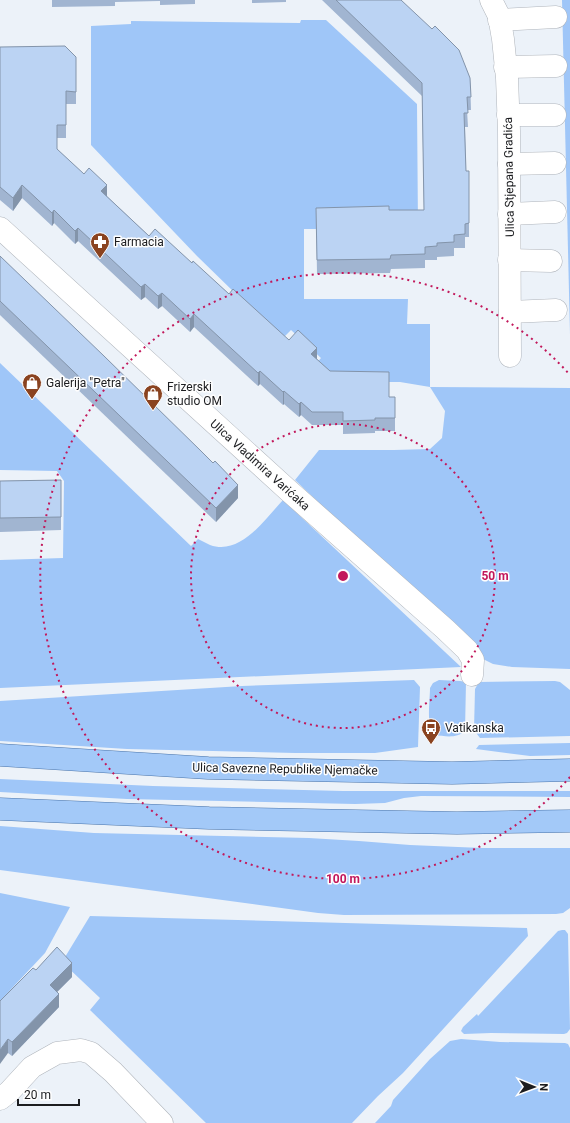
<svg xmlns="http://www.w3.org/2000/svg" width="570" height="1123" font-family="Roboto,sans-serif">
<style>
.green{fill:#9fc6f8}
.lines{fill:none;stroke-linecap:round;stroke-linejoin:round}
.minor-casing{stroke:#afb4bb;stroke-width:23}
.major-casing{stroke:#4b75aa;stroke-width:23}
.minor{stroke:#fff;stroke-width:22}
.major{stroke:#a3c9f8;stroke-width:22}
.wall{fill:#a1b5d1}
.shaded-wall{fill:#8394aa}
.building{fill:#bbd3f3;stroke:#8394aa}
.ring{fill:none;stroke:#c2185b;stroke-width:2;stroke-dasharray:2 4}
.labels{text-anchor:middle;dominant-baseline:central;stroke-width:3;stroke-linejoin:round;paint-order:stroke}
.street-label{font-size:12px;fill:#1c1d20;stroke:#fefefe}
.poi-label{font-size:12px;fill:#1c1d20;stroke:#fefefe;text-anchor:start}
.centre{fill:#c2185b;stroke:#fefefe;stroke-width:2}
.ring-label{font-size:12px;text-anchor:middle;font-weight:bold;fill:#c2185b;stroke:#fefefe;stroke-width:3;stroke-linejoin:round;paint-order:stroke}
</style>
<rect width="100%" height="100%" fill="#ecf2f9"/>
<g class="green">
<path d="M562 0H570V334Z"/>
<path d="M301 20H326L417 104 418 229H304V299H408L407 324H430V387L570 388V669L512 667 493 664 481 658 295 480 319 450H394L430 449 442 438 445 411 430 387 400 382H331L314 366 321 358 291 330 282 339 197 256 91 145V26L131 24V21L300 23Z"/>
<path d="M0 363 191 546 198 539C202 541 206 543 210 545 241 556 265 519 283 500L461 667 0 688V560L63 558 64 481 57 471 0 470Z"/>
<path d="M414 680 420 687 418 747 375 753H295L127 749 0 741V701L242 686Z"/>
<path d="M439 680 460 681 466 682 465 731C456 739 445 736 434 735 426 726 430 700 430 688L433 683Z"/>
<path d="M555 681 560 682 570 690V736L480 738 474 730 475 689 479 682Z"/>
<path d="M570 743V755L530 756 476 749 479 745Z"/>
<path d="M0 779 153 786 343 791H570V797L421 796 404 798 385 803 355 804 127 799 0 792Z"/>
<path d="M0 826 94 833 309 838 359 841 410 845 482 848H570V908L563 913 556 914 344 915 318 913 0 870Z"/>
<path d="M0 893 70 907 45 953 0 1001Z"/>
<path d="M90 916 527 928 528 936 403 1073 378 1096 352 1123H206L90 1010 100 998 62 962Z"/>
<path d="M562 930H565L568 934 570 1029 567 1033 564 1034 491 1033 464 1034 461 1031 463 1027 477 1014 478 1016 558 931Z"/>
<path d="M461 1039 500 1042 565 1043 568 1044 570 1048V1123H375L391 1106 393 1100 430 1059 450 1041Z"/>
</g>
<g class="lines">
<g class="minor-casing">
<g id="minor">
<path d="M491 0 499 16 503 39 507 78 509 131 510 356"/>
<path d="M499 20 556 17"/>
<path d="M505 67 556 66"/>
<path d="M508 115H555"/>
<path d="M509 164 555 163"/>
<path d="M509 214 555 212"/>
<path d="M0 228 289 491 445 629 467 650 473 660 472 675"/>
<path d="M509 260 551 261"/>
<path d="M510 312 556 310"/>
<path d="M0 1099 9 1092 32 1067 57 1053 81 1050 91 1053 113 1072 162 1123"/>
</g>
</g>
<g class="major-casing">
<g id="major">
<path d="M0 755 208 768 452 773 570 770"/>
<path d="M0 809 209 818 457 823 570 821"/>
</g>
</g>
<use href="#minor" class="minor"/>
<use href="#major" class="major"/>
</g>
<g class="wall">
<path d="M52 0H208H195V4L160 5V1L115 2V6L52 7Z"/>
<path d="M252 0H286V2L252 3Z"/>
<path d="M322 0H401L470 78 471 110H467L468 127H465L466 171H469V237H465V248H454V256L437 257V260H425V268L391 269 390 273 317 274 316 208 389 210H424L422 96Z"/>
<path d="M0 47 76 57V104H66V138H57V149L149 236 192 263 229 294 289 340 317 359 330 371 389 397H395V431H375V433L343 434V425H312L301 415 299 417 284 404 283 405 260 384 258 386 194 327 190 332 162 306 158 309 145 297 141 300 78 241 75 244 54 223 52 226 22 198 13 211 0 200Z"/>
<path d="M0 256 238 498 216 522 0 315Z"/>
<path d="M61 480V530L0 532V481Z"/>
<path d="M36 970 72 977 57 992 59 1007 12 1056 8 1053 0 1001Z"/>
</g>
<g class="shaded-wall">
<path d="M22 185V198L13 211V198Z"/>
<path d="M107 185V198L101 191Z"/>
<path d="M54 210V223L52 226V213Z"/>
<path d="M78 228V241L75 244V231Z"/>
<path d="M145 284V297L141 300V287Z"/>
<path d="M162 293V306L158 309V296Z"/>
<path d="M194 314V327L190 332V319Z"/>
<path d="M317 348V361L311 354Z"/>
<path d="M260 371V384L258 386V373Z"/>
<path d="M284 391V404L283 405V392Z"/>
<path d="M301 402V415L299 417V404Z"/>
<path d="M238 485V498L216 522V508Z"/>
<path d="M72 963V977L50 999V985Z"/>
<path d="M59 994V1007L12 1056V1042Z"/>
<path d="M8 1039V1053L0 1064V1050Z"/>
</g>
<g class="building">
<path d="M336 0H401L432 29 435 26 459 50 470 78 471 97H467L468 113H464L466 171H469V223L465 224V234L454 235V242L437 243V246L425 247V254L391 255 390 259 317 260 316 208 389 206V210H424L422 83Z"/>
<path d="M65 46 76 57V92L66 91V125H57V149L84 174 89 168 107 185 101 191 149 236 155 229 192 263 193 261 229 294 233 289 289 340 298 330 317 348 311 354 330 371 389 372V397H395V418H375V420L343 421V412H312L301 402 299 404 284 391 283 392 260 371 258 373 194 314 190 319 162 293 158 296 145 284 141 287 78 228 75 231 54 210 52 213 22 185 13 198 0 187V47Z"/>
<path d="M0 256 104 356 201 451 213 463 215 461 238 485 216 508 0 301Z"/>
<path d="M61 480V517L0 518V481Z"/>
<path d="M57 947 72 963 50 985 59 994 12 1042 8 1039 0 1050V1001L33 968 36 970Z"/>
</g>
<g class="ring">
<circle cx="343" cy="576" r="152"/>
<path d="M570 777A303 303 0 1 1 570 375"/>
</g>
<defs>
<g id="pharmacy-pin" transform="scale(1)"><path d="M0 17L-7.5 6A9.5 9.5 0 1 1 7.5 6Z" fill="#8a4320" stroke="#fefefe"/><path d="M-2-6h4v4h4v4h-4v4h-4v-4h-4v-4h4Z" fill="#fff"/></g>
<g id="shop-pin" transform="scale(1)"><path d="M0 17L-7.5 6A9.5 9.5 0 1 1 7.5 6Z" fill="#8a4320" stroke="#fefefe"/><path d="M-5-2.5h2.3a2.7 3.5 0 0 1 5.4 0H5L5.5 6h-11ZM-1.5-2.5h3a1.5 2.3 0 0 0-3 0Z" fill="#fff"/></g>
<g id="bus-pin" transform="scale(1)"><path d="M0 17L-7.5 6A9.5 9.5 0 1 1 7.5 6Z" fill="#8a4320" stroke="#fefefe"/><path d="M-5-6H5V4H4V6H2V4H-2V6H-4V4H-5ZM-3.5-4V0h7V-4ZM-3.5 1.2v1.5H-2V1.2ZM2 1.2v1.5H3.5V1.2Z" fill="#fff"/></g>
</defs>
<g fill-rule="evenodd">
<use href="#pharmacy-pin" x="100" y="242"/>
<use href="#shop-pin" x="32" y="383"/>
<use href="#shop-pin" x="153" y="394"/>
<use href="#bus-pin" x="431" y="728"/>
</g>
<g class="labels">
<g class="street-label">
<text transform="translate(509 177) rotate(-91)">Ulica Stjepana Gradića</text>
<text transform="translate(260 465) rotate(42)">Ulica Vladimira Varićaka</text>
<text transform="translate(285 769) rotate(1)">Ulica Savezne Republike Njemačke</text>
</g>
<g class="poi-label">
<text x="114" y="242">Farmacia</text>
<text x="46" y="383">Galerija "Petra"</text>
<text x="167" y="387">Frizerski<tspan x="167" dy="14">studio OM</tspan></text>
<text x="445" y="728">Vatikanska</text>
</g>
</g>
<circle cx="343" cy="576" r="6" class="centre"/>
<g class="ring-label">
<text x="495" y="580">50 m</text>
<text x="343" y="883">100 m</text>
</g>
<g transform="translate(534 1087) rotate(91)" stroke="#fefefe" stroke-width="3" paint-order="stroke">
<path d="M0-3L7 15L0 10L-7 15Z" fill="#1c1d20"/>
<text y="-6" font-size="11" font-weight="bold" text-anchor="middle" fill="#1c1d20">N</text>
</g>
<path d="M18 1099v6h61v-6" fill="none" stroke="#1c1d20" stroke-width="2"/>
<text x="24" y="1099" font-size="12" fill="#1c1d20" stroke="#fefefe" stroke-width="3" paint-order="stroke">20 m</text>
</svg>
